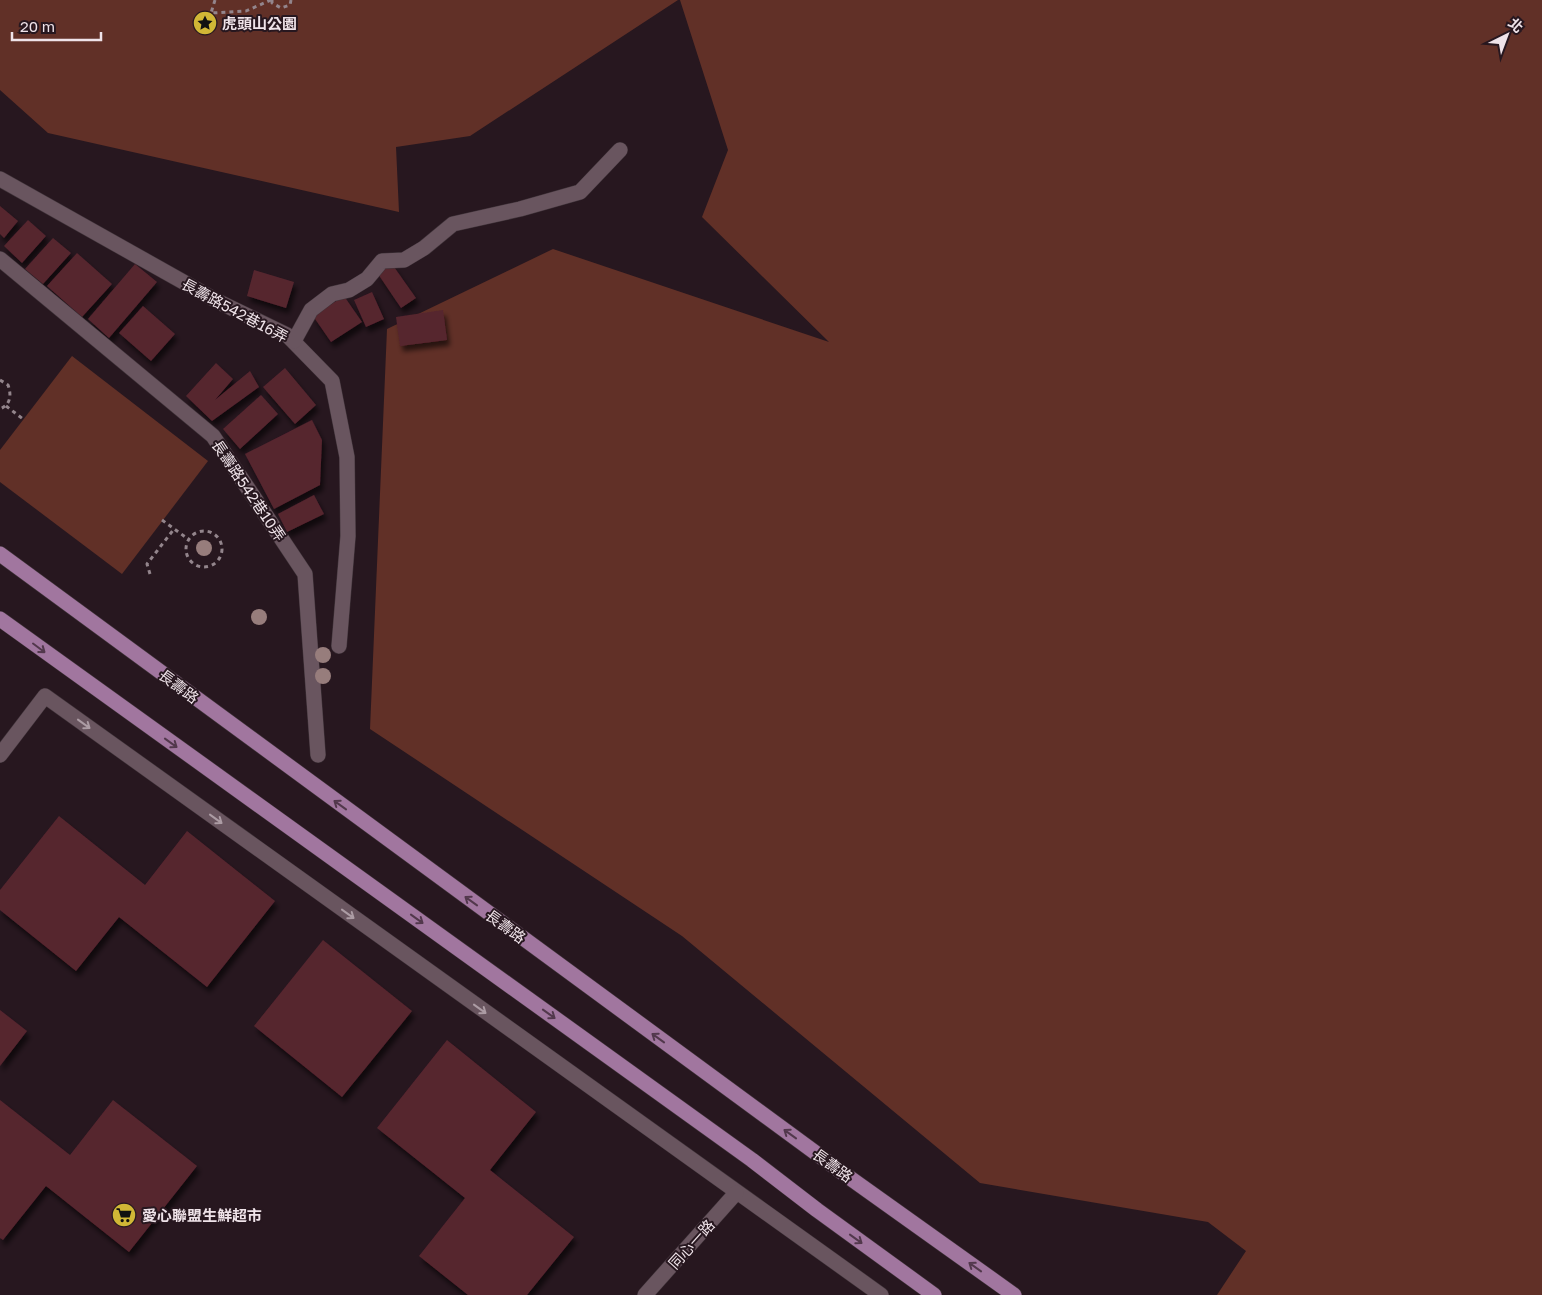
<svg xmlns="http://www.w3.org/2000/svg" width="1542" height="1295" font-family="'Golos Text','Noto Sans TC',sans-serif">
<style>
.green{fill:#613027}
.building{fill:#56252f;filter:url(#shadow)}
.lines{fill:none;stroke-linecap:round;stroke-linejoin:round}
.lane-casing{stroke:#40343a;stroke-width:16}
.street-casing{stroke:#40343a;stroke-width:16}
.primary-casing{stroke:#40343a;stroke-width:16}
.path{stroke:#93858c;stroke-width:3;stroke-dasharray:4 4;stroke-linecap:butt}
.lane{stroke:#69555f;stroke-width:15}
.street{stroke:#69555f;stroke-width:15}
.primary{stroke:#a1769f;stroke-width:15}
.tree{fill:#977d7c}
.oneway{stroke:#52384c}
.oneway2{stroke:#ac9ca4}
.labels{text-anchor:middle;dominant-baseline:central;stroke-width:4;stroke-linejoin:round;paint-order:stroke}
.poi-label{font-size:15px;font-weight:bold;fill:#efe3e9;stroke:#27171f;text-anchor:start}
.street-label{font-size:15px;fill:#efe3e9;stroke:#27171f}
</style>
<defs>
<filter id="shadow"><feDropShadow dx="3" dy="5.5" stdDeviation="2.5" flood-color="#0009"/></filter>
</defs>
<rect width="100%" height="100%" fill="#27171f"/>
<g class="green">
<path d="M0 0H678L470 136 396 147 399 212 48 133 0 90Z"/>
<path d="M680 0H1542V1295H1217L1246 1251 1208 1222 980 1183 682 936 370 729 387 329 553 249 829 342 702 217 728 150Z"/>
<path d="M72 356 208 461 122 574 0 482V450Z"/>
</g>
<g class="building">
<path d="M0 206 18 221 4 238 0 234Z"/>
<path d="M28 220 46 236 22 263 4 246Z"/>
<path d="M53 238 71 253 43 284 25 269Z"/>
<path d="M77 253 112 284 82 317 47 286Z"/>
<path d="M135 264 157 282 109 338 88 319Z"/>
<path d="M392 264 416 298 401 308 378 274Z"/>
<path d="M254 270 294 282 286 308 247 296Z"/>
<path d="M372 292 384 319 366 327 354 300Z"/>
<path d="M344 296 362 322 331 342 313 316Z"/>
<path d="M143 306 175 334 151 361 119 333Z"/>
<path d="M443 310 447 340 400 346 396 317Z"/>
<path d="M216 363 233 379 215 400 250 371 259 387 212 421 186 396Z"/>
<path d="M285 368 316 405 295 424 263 387Z"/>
<path d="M261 395 278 414 240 449 223 429Z"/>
<path d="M312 420 322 440 320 485 274 509 245 454Z"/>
<path d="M314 495 324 514 287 532 278 514Z"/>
<path d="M59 816 145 885 187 831 275 901 207 987 119 917 76 971 0 910V890Z"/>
<path d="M323 940 412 1011 342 1097 254 1026Z"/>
<path d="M0 1010 27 1031 0 1066Z"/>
<path d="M447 1040 536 1112 490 1170 574 1237 527 1295H468L419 1256 465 1198 377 1128Z"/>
<path d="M0 1100 70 1155 113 1100 197 1166 129 1252 46 1186 3 1240 0 1238Z"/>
</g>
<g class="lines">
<g class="lane-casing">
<g id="lane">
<path d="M0 179 219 302 287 335 332 381 347 457 348 536 339 646"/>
<path d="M0 259 213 436 305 574 318 755"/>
<path d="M294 341 311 310 332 294 349 290 367 279 382 261 404 260 424 248 453 224 520 209 580 192 620 150"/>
</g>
</g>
<g class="street-casing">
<g id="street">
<path d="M0 755 45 696 881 1295"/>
<path d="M645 1295 736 1193"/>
</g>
</g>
<g class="primary-casing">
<g id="primary">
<path d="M0 554 843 1173 1014 1295"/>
<path d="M0 619 752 1160 817 1210 934 1295"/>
</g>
</g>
<g class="path">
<path d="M215 0 211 13 246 11 271 0"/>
<path d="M272 0V3L281 8 290 5 291 0"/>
<path d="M0 380 8 385C12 396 10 405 0 409"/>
<path d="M6 406 23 419"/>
<path d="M162 520 188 539"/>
<circle cx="204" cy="549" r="18"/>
<path d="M150 574 147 564 174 529"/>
</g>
<use href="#lane" class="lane"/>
<use href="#street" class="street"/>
<use href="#primary" class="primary"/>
</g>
<g class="tree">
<circle cx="204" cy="548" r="8"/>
<circle cx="259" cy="617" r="8"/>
<circle cx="323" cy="655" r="8"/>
<circle cx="323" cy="676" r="8"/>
</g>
<defs><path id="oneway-shaft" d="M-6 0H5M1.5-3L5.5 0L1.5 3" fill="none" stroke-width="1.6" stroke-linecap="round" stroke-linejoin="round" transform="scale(1.25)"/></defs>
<g class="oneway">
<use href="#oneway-shaft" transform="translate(39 648) rotate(37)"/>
<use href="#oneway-shaft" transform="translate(171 743) rotate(36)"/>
<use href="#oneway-shaft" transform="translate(340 805) rotate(-144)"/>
<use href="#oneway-shaft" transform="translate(471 901) rotate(-144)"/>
<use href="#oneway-shaft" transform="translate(417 919) rotate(36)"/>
<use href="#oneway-shaft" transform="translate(549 1014) rotate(36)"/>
<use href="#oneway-shaft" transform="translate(658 1038) rotate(-144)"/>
<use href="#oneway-shaft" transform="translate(790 1134) rotate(-144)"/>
<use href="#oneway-shaft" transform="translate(856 1239) rotate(36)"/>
<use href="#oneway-shaft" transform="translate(975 1267) rotate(-144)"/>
</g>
<g class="oneway2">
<use href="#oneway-shaft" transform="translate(84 724) rotate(36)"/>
<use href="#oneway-shaft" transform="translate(216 819) rotate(36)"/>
<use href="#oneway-shaft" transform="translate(348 914) rotate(36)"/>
<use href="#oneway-shaft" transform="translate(480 1009) rotate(36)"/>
</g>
<defs>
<g id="sight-disc" transform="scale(1.25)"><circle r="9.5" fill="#d1b736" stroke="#27171f"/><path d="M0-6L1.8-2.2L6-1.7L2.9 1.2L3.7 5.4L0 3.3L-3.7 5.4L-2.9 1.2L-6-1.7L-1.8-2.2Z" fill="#111"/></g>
<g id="supermarket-disc" transform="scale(1.25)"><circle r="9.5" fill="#d1b736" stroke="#27171f"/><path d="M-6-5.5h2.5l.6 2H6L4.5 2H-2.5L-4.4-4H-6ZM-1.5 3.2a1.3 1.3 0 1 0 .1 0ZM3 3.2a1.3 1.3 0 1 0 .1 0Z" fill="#111"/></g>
</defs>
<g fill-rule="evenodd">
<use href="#sight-disc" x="205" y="23"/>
<use href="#supermarket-disc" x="124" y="1215"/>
</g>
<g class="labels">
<g class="poi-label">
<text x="222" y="23">虎頭山公園</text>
<text x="142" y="1215">愛心聯盟生鮮超市</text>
</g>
<g class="street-label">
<text transform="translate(235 310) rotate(28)">長壽路542巷16弄</text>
<text transform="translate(249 490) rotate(56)">長壽路542巷10弄</text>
<text transform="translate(179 686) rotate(37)">長壽路</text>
<text transform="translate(506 926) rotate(36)">長壽路</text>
<text transform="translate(833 1165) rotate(36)">長壽路</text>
<text transform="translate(691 1244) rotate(-48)">同心一路</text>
</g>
</g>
<g transform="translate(1507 35) rotate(42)" stroke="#27171f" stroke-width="4" paint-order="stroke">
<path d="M0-4L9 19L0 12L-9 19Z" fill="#efe3e9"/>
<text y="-8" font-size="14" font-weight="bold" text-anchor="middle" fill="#efe3e9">北</text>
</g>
<path d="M12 32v8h89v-8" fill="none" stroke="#efe3e9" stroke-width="2.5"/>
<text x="20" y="32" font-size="15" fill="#efe3e9" stroke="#27171f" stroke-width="4" paint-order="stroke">20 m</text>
</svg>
